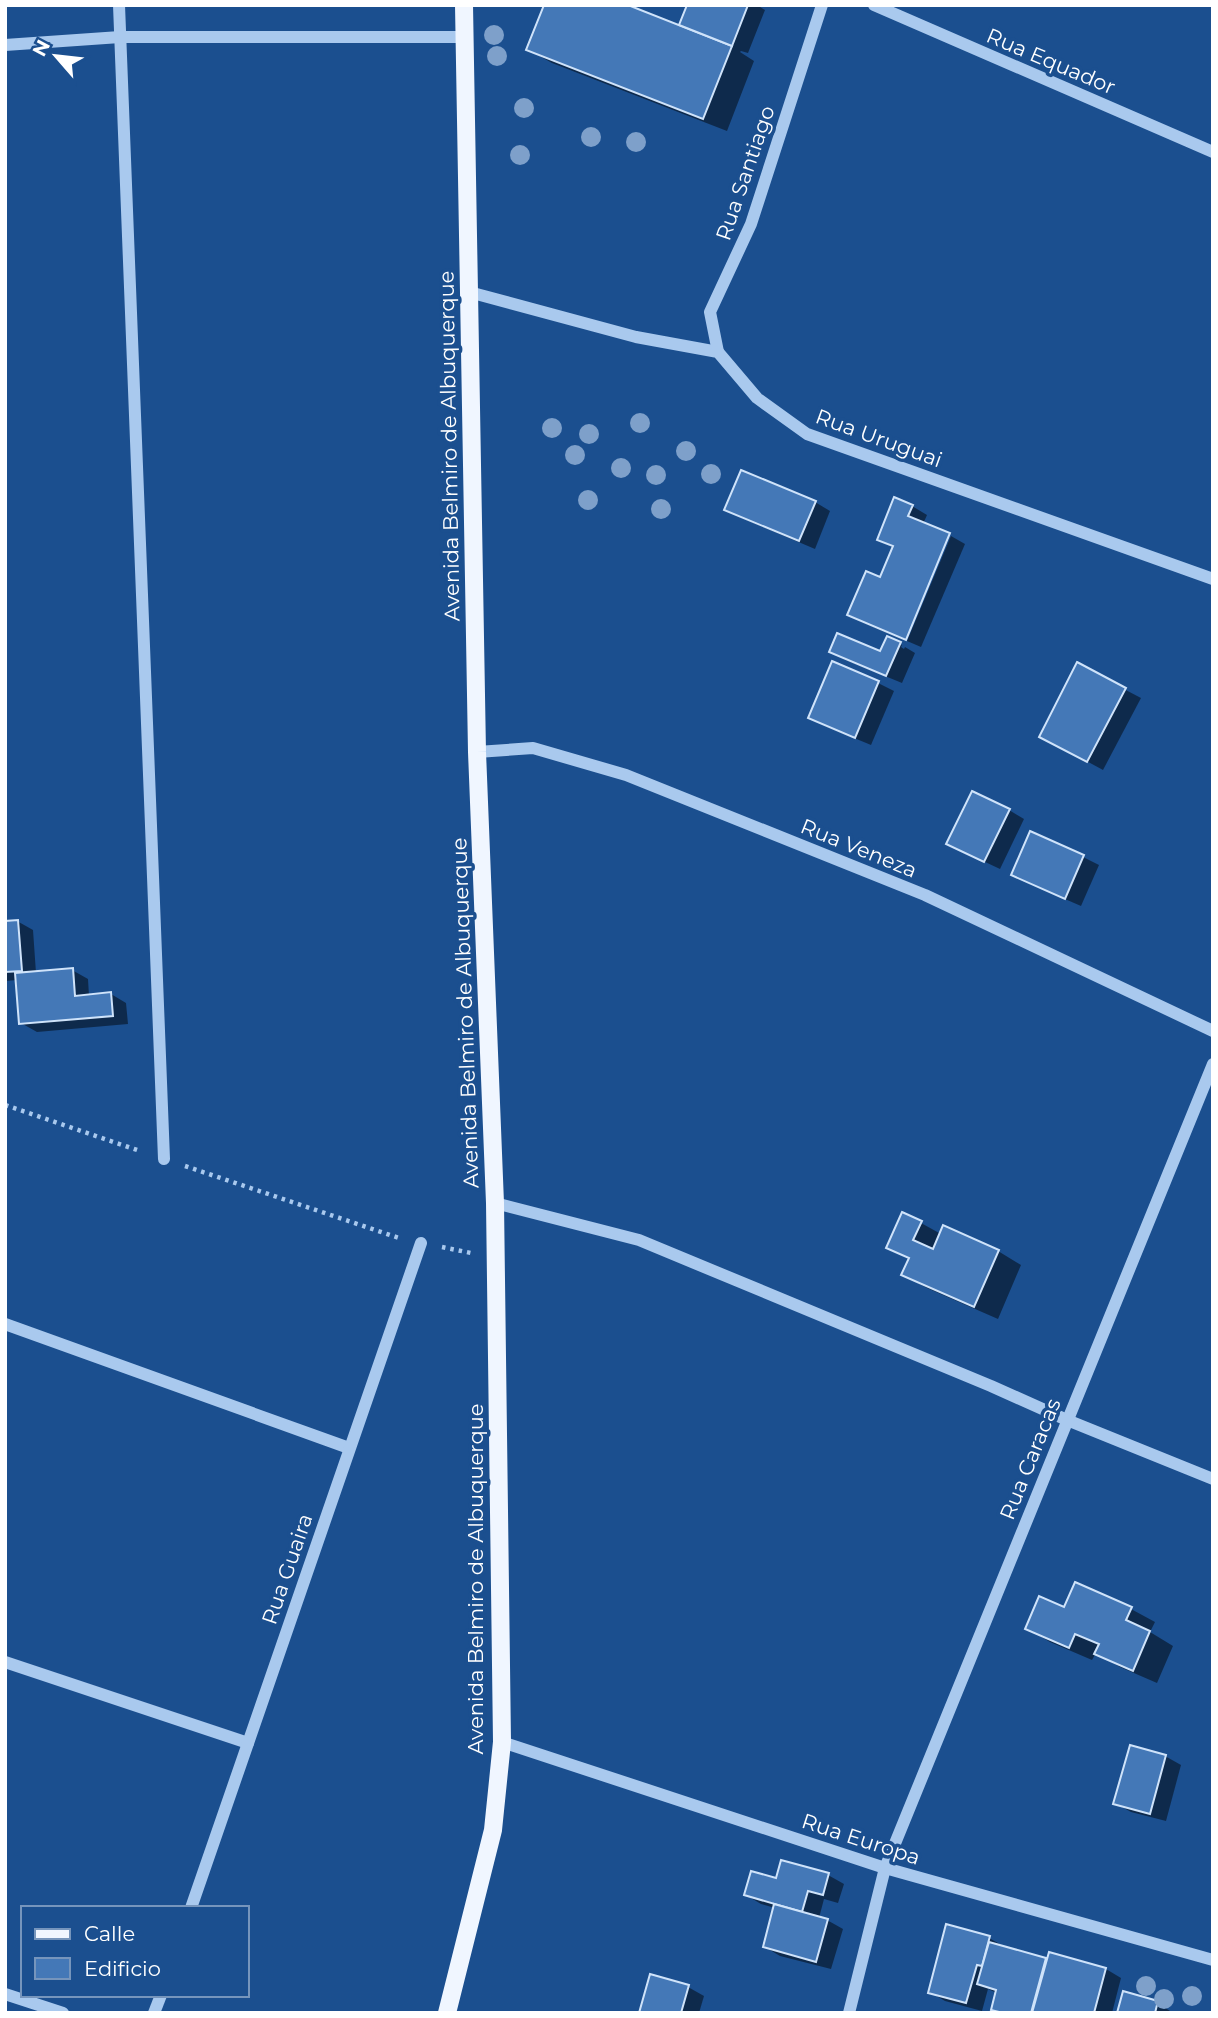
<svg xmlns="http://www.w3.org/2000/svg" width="1218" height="2018" font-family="Montserrat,sans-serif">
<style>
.shadow{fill:#0007}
.building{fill:#4478b7;stroke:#cfe3fa;stroke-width:2}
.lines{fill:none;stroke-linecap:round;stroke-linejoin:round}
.path{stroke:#a9c9ee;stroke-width:4.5;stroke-dasharray:3.5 5;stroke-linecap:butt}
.minor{stroke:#a9c9ee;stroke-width:12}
.major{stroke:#f0f6ff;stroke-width:18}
.tree{fill:#7ea0ca}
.labels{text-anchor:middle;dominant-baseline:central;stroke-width:7;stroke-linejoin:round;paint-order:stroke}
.street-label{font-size:21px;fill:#fff;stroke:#1b4f8f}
</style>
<rect width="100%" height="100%" fill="#1b4f8f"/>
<g class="shadow">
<path d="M689 5H757L765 10 748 53 741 51 740 52 754 61 727 131 552 63 529 50 680 27Z"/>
<path d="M815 502 830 511 815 549 742 518 726 509Z"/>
<path d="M912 506 927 515 923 524 948 534 904 640 864 623 849 615 881 579 894 548 879 539Z"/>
<path d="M951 536 965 544 921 647 907 641Z"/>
<path d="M888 638 902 645 901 647 904 649 905 647 915 653 902 683 846 660 831 651 881 653Z"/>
<path d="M833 663 878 683 894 691 871 745 825 726 810 717Z"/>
<path d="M1078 665 1141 698 1103 770 1057 745Z"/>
<path d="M1009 810 1024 819 1000 869 964 852Z"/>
<path d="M1031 833 1083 857 1099 865 1081 906 1028 883 1013 874Z"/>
<path d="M17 921 33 930 36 973 72 970 88 979 89 996 111 994 126 1003 128 1024 37 1032 21 1023 18 980 5 981V923Z"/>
<path d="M921 1223 941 1234 998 1251 1021 1265 998 1319 927 1288 903 1275 910 1260 888 1247Z"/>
<path d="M1076 1585 1131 1609 1155 1622 1150 1632 1173 1646 1157 1683 1120 1667 1096 1653 1092 1660 1050 1642 1027 1628 1065 1610Z"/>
<path d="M1165 1756 1181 1765 1166 1821 1131 1812 1115 1803Z"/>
<path d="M828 1875 844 1884 838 1903 824 1899 819 1918 827 1920 843 1929 831 1969 780 1956 765 1947 775 1908 761 1904 746 1895 777 1880Z"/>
<path d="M989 1938 1005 1947 1004 1948 1048 1960 1106 1969 1121 1978 1112 2013H1000L993 2009 997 1993 988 1989 982 2011 945 2001 930 1992Z"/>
<path d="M688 1987 704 1996 699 2013H641Z"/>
<path d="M1124 1993 1158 2003 1173 2013H1118Z"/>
</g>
<g class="building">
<path d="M544 5H628L732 46 703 119 526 50Z"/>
<path d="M687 5H748L732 46 679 25Z"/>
<path d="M741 470 816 501 799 541 724 510Z"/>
<path d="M894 497 913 505 908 516 950 533 906 640 847 615 866 571 880 577 893 546 877 540Z"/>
<path d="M837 633 880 651 887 636 901 642 886 676 829 652Z"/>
<path d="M832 661 879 681 855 738 808 718Z"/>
<path d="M1077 662 1126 688 1087 762 1039 737Z"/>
<path d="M972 791 1010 809 984 862 946 844Z"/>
<path d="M1030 831 1084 855 1065 899 1011 875Z"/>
<path d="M18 920 22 971 5 972V921Z"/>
<path d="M73 968 75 996 111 992 113 1016 19 1024 15 973Z"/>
<path d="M902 1212 922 1221 913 1240 933 1249 943 1225 999 1250 974 1307 901 1275 909 1258 886 1248Z"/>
<path d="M1075 1582 1132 1607 1126 1620 1150 1631 1133 1671 1094 1654 1099 1644 1075 1634 1069 1648 1025 1629 1039 1596 1064 1607Z"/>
<path d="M1130 1745 1166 1755 1150 1814 1113 1804Z"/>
<path d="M781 1860 829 1873 823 1895 808 1891 802 1912 744 1895 751 1871 776 1878Z"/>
<path d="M774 1904 828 1919 816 1962 763 1947Z"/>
<path d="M946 1924 990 1936 982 1966 977 1965 966 2003 928 1993Z"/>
<path d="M989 1942 1046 1958 1031 2013H1003L991 2010 996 1990 977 1984Z"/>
<path d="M1049 1952 1106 1968 1094 2013H1032Z"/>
<path d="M650 1974 689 1985 681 2013H639Z"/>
<path d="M1123 1991 1158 2001 1155 2013H1117Z"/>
</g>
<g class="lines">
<g class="path">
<path d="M5 1105 140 1151"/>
<path d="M185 1166 399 1238"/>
<path d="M442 1247 471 1253"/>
</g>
<g class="minor">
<path d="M119 5 164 1159"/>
<path d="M874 5 1213 152"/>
<path d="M5 45 120 37H465"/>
<path d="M469 292 636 337 718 352 757 398 807 434 1213 579"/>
<path d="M718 352 710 312 751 224 822 5"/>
<path d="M477 752 533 748 626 775 925 895 1213 1031"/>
<path d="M495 1203 639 1240 991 1386 1067 1420 1213 1479"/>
<path d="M5 1324 349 1448"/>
<path d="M5 1662 248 1743"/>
<path d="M502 1742 885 1868 1213 1960"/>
<path d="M191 1908 421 1243"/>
<path d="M5 1994 63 2013"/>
<path d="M154 2013 161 1995"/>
<path d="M849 2013 885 1868 1213 1064"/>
</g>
<path class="major" d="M447 2013 493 1830 502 1742 495 1203 477 752 464 5"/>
</g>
<g class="tree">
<circle cx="494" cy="35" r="10"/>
<circle cx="497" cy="56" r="10"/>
<circle cx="524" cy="108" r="10"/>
<circle cx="591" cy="137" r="10"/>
<circle cx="636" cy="142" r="10"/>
<circle cx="520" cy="155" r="10"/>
<circle cx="640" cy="423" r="10"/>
<circle cx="552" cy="428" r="10"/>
<circle cx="589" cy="434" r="10"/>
<circle cx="686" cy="451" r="10"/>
<circle cx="575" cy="455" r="10"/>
<circle cx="621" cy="468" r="10"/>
<circle cx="711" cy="474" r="10"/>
<circle cx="656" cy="475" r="10"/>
<circle cx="588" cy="500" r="10"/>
<circle cx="661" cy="509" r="10"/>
<circle cx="1146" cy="1986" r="10"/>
<circle cx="1192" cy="1996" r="10"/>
<circle cx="1164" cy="1999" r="10"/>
</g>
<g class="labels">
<g class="street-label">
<text transform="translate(1051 61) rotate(23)">Rua Equador</text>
<text transform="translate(745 173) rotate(-71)">Rua Santiago</text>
<text transform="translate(879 438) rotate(20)">Rua Uruguai</text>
<text transform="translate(449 446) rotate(-91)">Avenida Belmiro de Albuquerque</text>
<text transform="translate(859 848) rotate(22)">Rua Veneza</text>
<text transform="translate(465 1013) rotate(-92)">Avenida Belmiro de Albuquerque</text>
<text transform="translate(1030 1459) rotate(-68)">Rua Caracas</text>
<text transform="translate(287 1569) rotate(-71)">Rua Guaira</text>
<text transform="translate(475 1579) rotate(-90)">Avenida Belmiro de Albuquerque</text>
<text transform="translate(861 1839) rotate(18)">Rua Europa</text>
</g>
</g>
<rect width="1218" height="2018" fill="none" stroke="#ffffff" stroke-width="14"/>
<rect x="21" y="1906" width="228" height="91" fill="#1b4f8f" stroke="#7695bc" stroke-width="2"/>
<rect x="35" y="1929" width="35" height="10" fill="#f0f6ff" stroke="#7695bc" stroke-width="2"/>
<text x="84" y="1941" font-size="21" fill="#ffffff">Calle</text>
<rect x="35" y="1958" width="35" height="21" fill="#4478b7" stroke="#7695bc" stroke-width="2"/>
<text x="84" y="1976" font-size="21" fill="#ffffff">Edificio</text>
<g transform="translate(56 56) rotate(298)" stroke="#1b4f8f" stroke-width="5" paint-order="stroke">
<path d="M0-5L12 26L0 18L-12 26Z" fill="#ffffff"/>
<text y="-10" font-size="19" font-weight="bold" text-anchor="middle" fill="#ffffff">N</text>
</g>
</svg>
